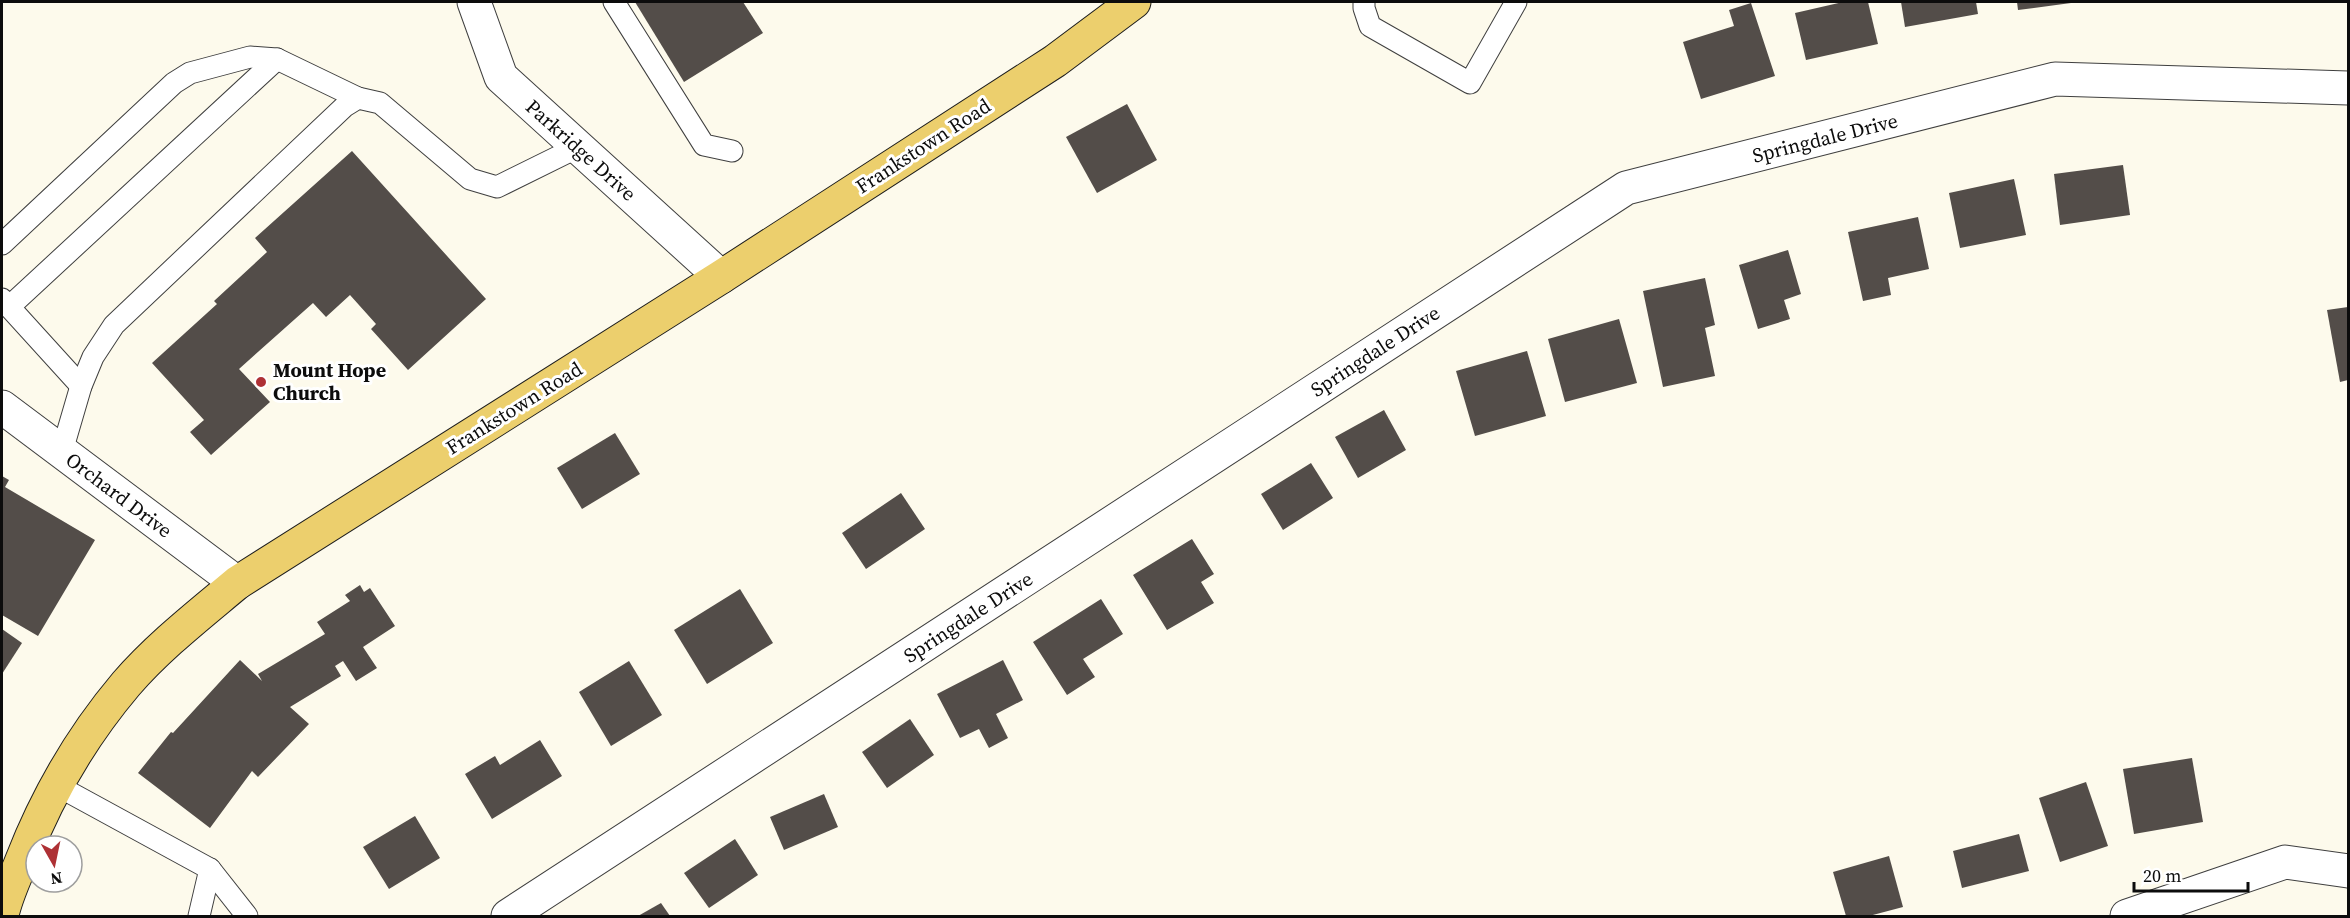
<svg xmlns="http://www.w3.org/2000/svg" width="2350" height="918" font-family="'Source Serif 4',serif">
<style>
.building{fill:#534d49}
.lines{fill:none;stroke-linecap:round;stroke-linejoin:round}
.lane-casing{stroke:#3f3f3f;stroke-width:23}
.street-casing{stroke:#3f3f3f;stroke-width:35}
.primary-casing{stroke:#1d1d1d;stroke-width:35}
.lane{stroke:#fff;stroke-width:21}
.street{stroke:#fff;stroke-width:33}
.primary{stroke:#eccf6d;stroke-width:33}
.poi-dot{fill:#ae3135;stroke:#fff;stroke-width:2}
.labels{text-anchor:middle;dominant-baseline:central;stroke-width:6;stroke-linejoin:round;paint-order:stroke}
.street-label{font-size:20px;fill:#0c0c0c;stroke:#fff}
.poi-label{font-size:20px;font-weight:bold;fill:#0c0c0c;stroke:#fff;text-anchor:start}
</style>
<rect width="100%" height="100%" fill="#fdfaec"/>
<g class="building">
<path d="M635 2H743L763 33 684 82Z"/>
<path d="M1843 2H1868L1878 44 1806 60 1795 13Z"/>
<path d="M1901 2H1976L1978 14 1905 27Z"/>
<path d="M2017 2H2071V3L2018 10Z"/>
<path d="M1751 3 1775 76 1701 99 1683 42 1734 26 1729 10Z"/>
<path d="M1127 104 1157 160 1097 193 1066 137Z"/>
<path d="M352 151 486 299 408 370 371 329 376 324 350 295 326 317 313 303 239 369 270 402 211 455 190 432 204 420 152 363 217 304 214 301 267 252 255 238Z"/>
<path d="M2123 165 2130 215 2060 225 2054 174Z"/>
<path d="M2014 179 2026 235 1960 248 1949 193Z"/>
<path d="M1918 217 1929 269 1888 278 1891 295 1863 301 1848 232Z"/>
<path d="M1788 250 1801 294 1784 300 1790 319 1758 329 1739 265Z"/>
<path d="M1705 278 1715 325 1705 328 1715 376 1663 387 1643 291Z"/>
<path d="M2348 307V380L2340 382 2327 310Z"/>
<path d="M1619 319 1637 383 1565 402 1548 339Z"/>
<path d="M1527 351 1546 416 1475 436 1456 371Z"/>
<path d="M1384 410 1406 450 1358 478 1335 437Z"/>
<path d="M615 433 640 474 582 509 557 468Z"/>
<path d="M1311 463 1333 498 1283 530 1261 494Z"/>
<path d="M2 476 9 480 5 487 95 540 38 636 2 615Z"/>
<path d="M901 493 925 529 866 569 842 533Z"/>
<path d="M1192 539 1214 574 1201 582 1214 603 1167 630 1133 575Z"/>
<path d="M360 585 364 592 370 588 395 626 363 647 377 668 356 681 343 661 335 666 341 676 290 707 309 724 258 777 252 771 210 828 138 773 171 732 173 733 240 660 262 681 258 674 325 634 317 622 350 601 345 595Z"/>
<path d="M740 589 773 643 707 684 674 630Z"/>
<path d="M1101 599 1123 634 1083 659 1095 677 1067 695 1033 642Z"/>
<path d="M2 629 22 643 2 674Z"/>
<path d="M1003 660 1023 700 996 714 1008 738 989 748 979 729 960 738 937 694Z"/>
<path d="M629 661 662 715 611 746 579 692Z"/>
<path d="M910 719 934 755 887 788 862 752Z"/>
<path d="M540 740 562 776 492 819 465 774 495 756 500 765Z"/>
<path d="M2192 758 2203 822 2134 834 2123 769Z"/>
<path d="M2086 782 2108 846 2060 862 2039 798Z"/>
<path d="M824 794 838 827 784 850 770 817Z"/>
<path d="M415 816 440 858 389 889 363 847Z"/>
<path d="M2019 834 2029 871 1962 888 1953 851Z"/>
<path d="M735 839 758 875 709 908 684 873Z"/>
<path d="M1889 856 1903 907 1869 916H1846L1833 872Z"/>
<path d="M661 903 670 916H638Z"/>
</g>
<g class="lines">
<g class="lane-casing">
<g id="lane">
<path d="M614 2 704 145 732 151"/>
<path d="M1364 2V8L1370 26 1470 83 1516 2"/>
<path d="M2 244 174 83 190 73 250 57 277 59 358 98"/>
<path d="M2 299 81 386"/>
<path d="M9 307 277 59"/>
<path d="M62 451 81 386 93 357 114 325 345 106 358 98 380 103 470 179 497 187 578 147"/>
<path d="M56 785 210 869 199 916"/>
<path d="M210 869 247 916"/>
</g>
</g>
<g class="street-casing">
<g id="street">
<path d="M474 2 501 77 721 277"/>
<path d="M2 407 237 583"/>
<path d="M508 916 1626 188 2055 79 2348 88"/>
<path d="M2127 916 2285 862 2348 871"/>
</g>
</g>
<g class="primary-casing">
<path id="primary" d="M2 915C6 896 15 878 22 860 47 796 82 736 126 684 159 646 199 615 237 583L721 277 1055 61 1134 2"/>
</g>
<use href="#lane" class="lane"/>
<use href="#street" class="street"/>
<use href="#primary" class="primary"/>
</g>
<circle class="poi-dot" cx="261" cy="382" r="6"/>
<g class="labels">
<g class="street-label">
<text transform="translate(1825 138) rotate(-14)">Springdale Drive</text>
<text transform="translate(923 146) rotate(-33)">Frankstown Road</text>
<text transform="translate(581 150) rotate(42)">Parkridge Drive</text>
<text transform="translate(1375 351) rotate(-33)">Springdale Drive</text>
<text transform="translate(514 408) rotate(-32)">Frankstown Road</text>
<text transform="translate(119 495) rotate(37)">Orchard Drive</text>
<text transform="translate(968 617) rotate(-33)">Springdale Drive</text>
</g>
<g class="poi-label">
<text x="273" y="370">Mount Hope<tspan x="273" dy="23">Church</tspan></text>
</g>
</g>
<rect width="2350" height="918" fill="none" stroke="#0c0c0c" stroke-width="6"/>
<g transform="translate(54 864) rotate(171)"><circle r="28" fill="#ffffff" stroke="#9e9e9e" stroke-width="1.5"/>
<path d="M0-4.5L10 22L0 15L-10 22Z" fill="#ae3135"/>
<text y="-9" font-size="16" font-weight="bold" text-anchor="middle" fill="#0c0c0c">N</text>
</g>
<path d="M2134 882v9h114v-9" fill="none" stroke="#0c0c0c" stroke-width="3"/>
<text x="2143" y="882" font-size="18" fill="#0c0c0c" stroke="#ffffff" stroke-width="4.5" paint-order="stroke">20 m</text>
</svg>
